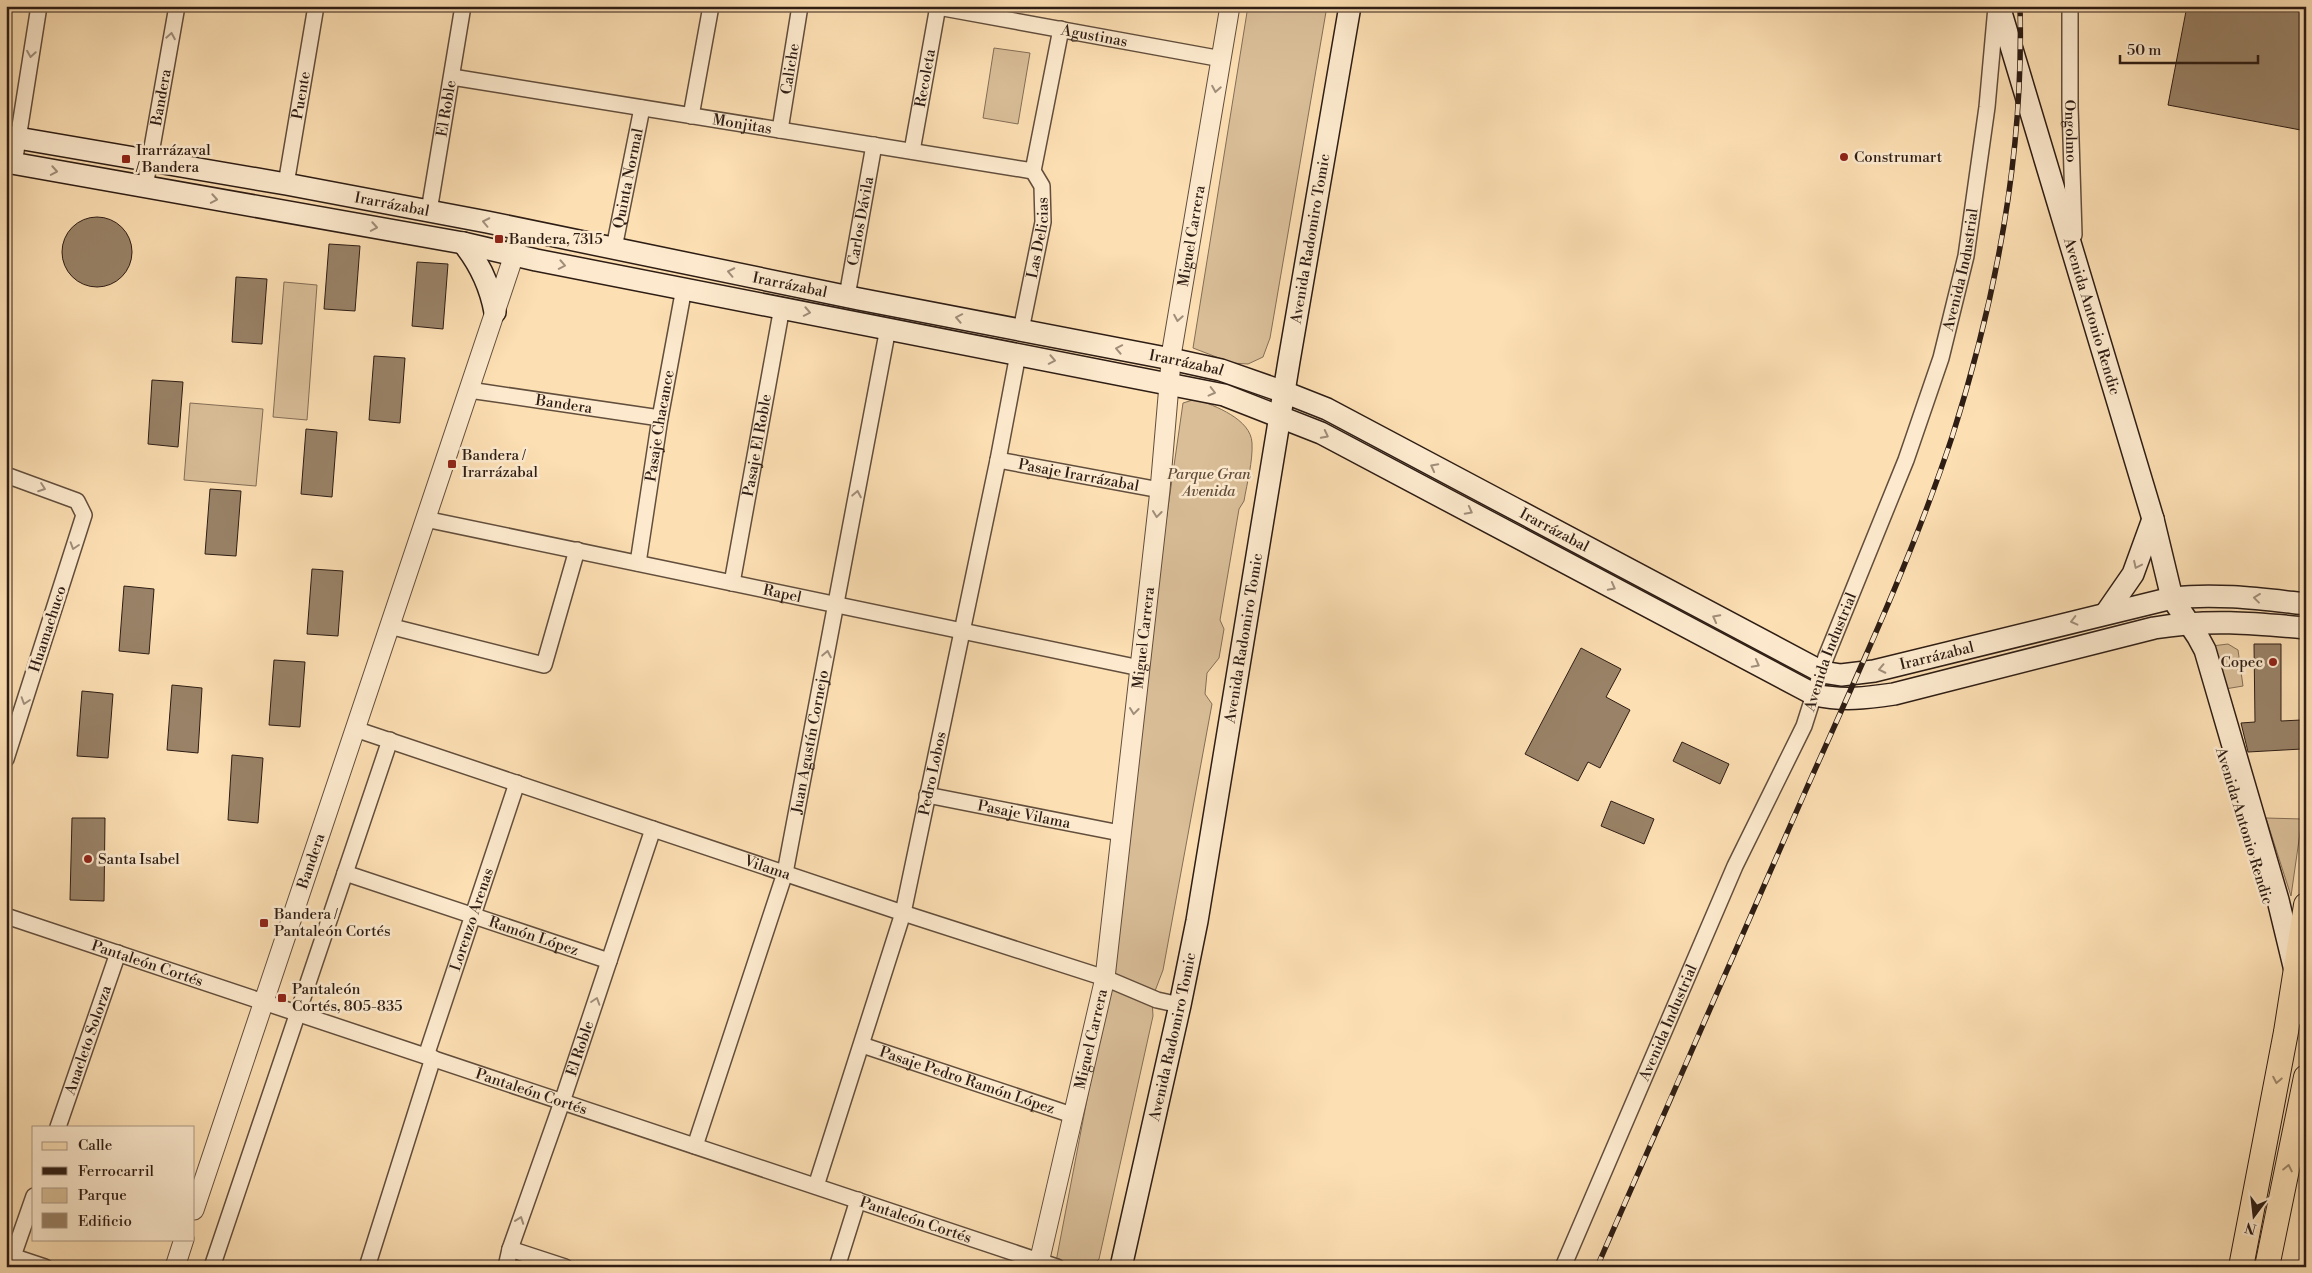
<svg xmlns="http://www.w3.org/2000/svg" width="2312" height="1273" font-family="'Libre Bodoni',serif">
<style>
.green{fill:#d9be98;stroke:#846e56}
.building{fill:#998267;stroke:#2e1d14}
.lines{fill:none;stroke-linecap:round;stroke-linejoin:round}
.minor-casing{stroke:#624e3c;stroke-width:18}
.tertiary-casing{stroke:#624e3c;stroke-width:21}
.secondary-casing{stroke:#2e1d14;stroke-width:24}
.primary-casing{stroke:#2e1d14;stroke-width:26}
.minor{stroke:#fdeace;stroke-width:15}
.tertiary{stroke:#fdeace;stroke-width:19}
.secondary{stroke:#fdeace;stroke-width:21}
.primary{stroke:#fcdfb3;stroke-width:24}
.rail-casing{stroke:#2e1d14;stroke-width:5.5}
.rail{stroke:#fdeace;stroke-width:4;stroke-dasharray:11;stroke-linecap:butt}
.oneway{stroke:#a08e7a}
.oneway2{stroke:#9f886b}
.poi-dot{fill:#8f2418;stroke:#fdeace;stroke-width:2}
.labels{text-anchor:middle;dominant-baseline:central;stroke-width:5;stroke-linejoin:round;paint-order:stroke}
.street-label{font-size:15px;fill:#2e1d14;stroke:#fdeace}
.poi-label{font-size:15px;fill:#2e1d14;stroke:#fdeace;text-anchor:start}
.park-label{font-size:15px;font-style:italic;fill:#614d3c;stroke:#fdeace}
</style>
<rect width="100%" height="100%" fill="#fcdfb3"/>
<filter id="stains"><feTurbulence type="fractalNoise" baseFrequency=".004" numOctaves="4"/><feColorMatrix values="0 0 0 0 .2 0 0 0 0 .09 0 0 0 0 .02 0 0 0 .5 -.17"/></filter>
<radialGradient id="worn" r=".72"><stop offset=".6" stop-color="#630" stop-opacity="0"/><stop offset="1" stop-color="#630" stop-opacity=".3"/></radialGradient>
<g class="green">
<path d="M1248 6H1327L1270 338 1263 357 1248 364 1232 363 1193 348Z"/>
<path d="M994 48 1030 53 1018 124 983 118Z"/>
<path d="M284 282 317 285 307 420 273 417Z"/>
<path d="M1196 399C1215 406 1251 419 1252 443 1253 461 1247 483 1244 501L1239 509 1220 620 1224 629 1219 658 1207 673 1205 694 1212 704 1163 970 1152 999 1153 1016 1099 1259 1092 1267H1055L1110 979 1145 668 1183 403Z"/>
<path d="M190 403 263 409 256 486 184 480Z"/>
<path d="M2228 644 2238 650 2243 686 2225 689 2212 646Z"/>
<path d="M2266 818 2302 819 2291 896Z"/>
</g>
<g class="building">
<path d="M2187 6H2306V131L2168 105Z"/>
<circle cx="97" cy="252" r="35"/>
<path d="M329 244 360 246 355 311 324 309Z"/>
<path d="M417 262 448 264 443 329 412 326Z"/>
<path d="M236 277 267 279 262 344 232 342Z"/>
<path d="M374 356 405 358 400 423 369 420Z"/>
<path d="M152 380 183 382 178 447 148 444Z"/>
<path d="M306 429 337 432 332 497 301 494Z"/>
<path d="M210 489 241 491 236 556 205 554Z"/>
<path d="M312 569 343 571 338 636 307 634Z"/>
<path d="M124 586 154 589 149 654 119 651Z"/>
<path d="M2254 644H2281V721L2301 720 2302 749 2248 752 2241 723 2255 722Z"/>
<path d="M1581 648 1621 669 1606 697 1630 710 1600 768 1588 762 1578 781 1525 754Z"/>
<path d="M274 660 305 662 300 727 269 725Z"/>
<path d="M172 685 202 688 198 753 167 750Z"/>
<path d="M82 691 113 694 108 758 77 756Z"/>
<path d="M1682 742 1729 764 1720 784 1673 761Z"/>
<path d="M232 755 263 758 258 823 228 820Z"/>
<path d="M1611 801 1654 819 1644 844 1601 826Z"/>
<path d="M72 818H105L104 901 70 900Z"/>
</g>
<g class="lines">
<g class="minor-casing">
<g id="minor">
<path id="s1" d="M2070 6V107L2074 235"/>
<path id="s2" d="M938 7 1222 59"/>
<path id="s3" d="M452 77 1033 171"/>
<path d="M691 116 711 6"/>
<path id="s4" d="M780 130 800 6"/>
<path id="s5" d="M912 151 938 6"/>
<path d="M14 164 39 6"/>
<path id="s6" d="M286 184 316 6"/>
<path id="s7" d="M145 187 177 6"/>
<path id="s8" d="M429 211 463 6"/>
<path id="s9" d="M614 248 642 108"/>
<path id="s10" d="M847 296 874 145"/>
<path id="s11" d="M1021 330 1043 222 1042 186 1033 171 1061 29"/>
<path id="s12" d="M469 390 660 418"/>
<path id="s13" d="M998 460 1160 490"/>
<path d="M6 475 77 501 84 515 6 759"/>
<path id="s14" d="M425 519 1140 668"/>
<path id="s15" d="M638 563 660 418 684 288"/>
<path id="s16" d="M732 583 782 307"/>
<path d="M389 626 544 665 577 550"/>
<path id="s17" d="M355 729 903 913 1105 978 1157 1000 1180 1005"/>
<path id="s18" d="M927 795 1120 833"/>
<path id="s19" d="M345 873 609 961"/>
<path id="s20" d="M6 916 1057 1267"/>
<path id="s21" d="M862 1045 1072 1115"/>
<path id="s22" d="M426 1056 517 783"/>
<path id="s23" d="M58 1127 118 953"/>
<path id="s24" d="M695 1146 785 873 888 328"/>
<path id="s25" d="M816 1186 903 913 998 460 1018 354"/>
<path d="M510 1249 565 1267"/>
<path d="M6 1254 45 1267"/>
<path d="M13 1256 34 1196"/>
<path d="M212 1267 390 740"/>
<path d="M367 1267 433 1058"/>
<path id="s26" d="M506 1267 510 1249 562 1102 653 829"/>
<path d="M837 1267 858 1200"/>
<path id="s27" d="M1563 1267 1735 866 1804 726 1826 657 1906 460 1941 358 1966 256 1987 107 1996 7"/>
</g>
</g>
<g class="tertiary-casing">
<g id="tertiary">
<path id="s28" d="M194 1210 505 282 514 255 519 229"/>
<path d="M175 1267 184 1239"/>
<path id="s29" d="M1038 1267 1105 978 1160 490 1172 350 1230 6"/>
</g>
</g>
<g class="secondary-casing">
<g id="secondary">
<path id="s30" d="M1999 6 2153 519 2172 598 2198 637 2205 650 2278 900 2306 1016"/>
<path id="s31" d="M6 136 286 184 487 222 859 299 1171 359 1221 370 1284 392 1327 409 1822 672 1841 675 1874 671 2172 598C2218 593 2261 599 2306 604"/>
<path d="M6 162 463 243 536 260 1224 395 1321 433 1815 695C1843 701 1867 698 1894 694L2154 628C2207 619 2253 623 2306 628"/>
<path d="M463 243C480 264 490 285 495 312"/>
<path d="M2106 613 2133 574 2153 519"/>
<path id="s32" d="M1121 1267 1180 1005 1197 921 1289 361 1350 6"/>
</g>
</g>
<g class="primary-casing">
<g id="primary">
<path d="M2241 1267 2286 1032 2306 905"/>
<path d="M2267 1267 2306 1077"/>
</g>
</g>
<use href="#minor" class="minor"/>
<use href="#tertiary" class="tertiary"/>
<use href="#secondary" class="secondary"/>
<use href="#primary" class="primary"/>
<g class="rail-casing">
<path id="rail" d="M1597 1267C1666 1108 1736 950 1805 792 1857 675 1912 558 1952 437 1996 299 2024 151 2020 6"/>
</g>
<use href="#rail" class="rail"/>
</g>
<defs><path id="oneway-chevron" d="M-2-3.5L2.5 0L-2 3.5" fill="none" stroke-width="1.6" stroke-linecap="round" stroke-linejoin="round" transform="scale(1.25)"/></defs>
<g class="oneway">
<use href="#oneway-chevron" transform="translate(171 36) rotate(-80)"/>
<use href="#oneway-chevron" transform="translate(31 54) rotate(99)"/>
<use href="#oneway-chevron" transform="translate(1216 89) rotate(100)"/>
<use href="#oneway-chevron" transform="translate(54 171) rotate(10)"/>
<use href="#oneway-chevron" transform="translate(214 199) rotate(10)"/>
<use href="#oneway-chevron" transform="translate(486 222) rotate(-168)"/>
<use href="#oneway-chevron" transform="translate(374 227) rotate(10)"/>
<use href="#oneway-chevron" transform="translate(562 265) rotate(11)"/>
<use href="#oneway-chevron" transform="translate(731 272) rotate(-168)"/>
<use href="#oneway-chevron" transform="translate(807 312) rotate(11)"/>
<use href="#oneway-chevron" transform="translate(959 318) rotate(-169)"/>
<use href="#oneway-chevron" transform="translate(1178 318) rotate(100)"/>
<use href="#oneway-chevron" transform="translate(1119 349) rotate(-169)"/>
<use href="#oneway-chevron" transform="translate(1052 360) rotate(11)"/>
<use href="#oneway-chevron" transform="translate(1212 392) rotate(14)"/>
<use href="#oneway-chevron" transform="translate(1325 435) rotate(27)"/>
<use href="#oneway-chevron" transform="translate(1434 467) rotate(-152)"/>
<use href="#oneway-chevron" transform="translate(42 488) rotate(20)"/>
<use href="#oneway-chevron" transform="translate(857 494) rotate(-79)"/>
<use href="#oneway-chevron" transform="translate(1469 511) rotate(28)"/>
<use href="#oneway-chevron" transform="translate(1157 514) rotate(97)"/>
<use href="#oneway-chevron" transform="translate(74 546) rotate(108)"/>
<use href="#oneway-chevron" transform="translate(2137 565) rotate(115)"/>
<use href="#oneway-chevron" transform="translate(1612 587) rotate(28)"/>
<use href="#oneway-chevron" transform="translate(2257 598) rotate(-173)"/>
<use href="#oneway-chevron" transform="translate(1716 618) rotate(-152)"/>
<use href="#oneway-chevron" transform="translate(2074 621) rotate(166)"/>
<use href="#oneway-chevron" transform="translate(827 654) rotate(-79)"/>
<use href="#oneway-chevron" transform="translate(1756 664) rotate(28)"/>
<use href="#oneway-chevron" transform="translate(1882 669) rotate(168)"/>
<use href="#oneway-chevron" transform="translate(25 701) rotate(108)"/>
<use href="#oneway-chevron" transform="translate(1134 711) rotate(97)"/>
<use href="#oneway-chevron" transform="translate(596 1001) rotate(-72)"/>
<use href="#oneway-chevron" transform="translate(520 1220) rotate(-70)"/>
</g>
<g class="oneway2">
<use href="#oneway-chevron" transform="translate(2277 1080) rotate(101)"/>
<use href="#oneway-chevron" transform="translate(2288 1168) rotate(-78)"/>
</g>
<g class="poi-dot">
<circle cx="1844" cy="157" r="5"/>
<rect x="121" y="154" width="10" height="10" rx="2.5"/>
<rect x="494" y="234" width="10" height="10" rx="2.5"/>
<rect x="447" y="459" width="10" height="10" rx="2.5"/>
<circle cx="2273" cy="662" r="5"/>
<circle cx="88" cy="859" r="5"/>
<rect x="259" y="918" width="10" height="10" rx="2.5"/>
<rect x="277" y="993" width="10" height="10" rx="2.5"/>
</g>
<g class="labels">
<g class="street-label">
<text stroke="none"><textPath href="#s2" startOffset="159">Agustinas</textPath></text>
<text stroke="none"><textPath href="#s4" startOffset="62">Caliche</textPath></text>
<text stroke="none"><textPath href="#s5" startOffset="74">Recoleta</textPath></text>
<text stroke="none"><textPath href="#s6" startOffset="90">Puente</textPath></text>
<text stroke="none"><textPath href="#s7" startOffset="91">Bandera</textPath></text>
<text stroke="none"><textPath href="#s8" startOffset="104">El Roble</textPath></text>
<text stroke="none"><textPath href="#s3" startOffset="294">Monjitas</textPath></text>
<text stroke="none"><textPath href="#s1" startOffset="125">Ongolmo</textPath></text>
<text stroke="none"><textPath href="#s9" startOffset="71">Quinta Normal</textPath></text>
<text stroke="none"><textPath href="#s31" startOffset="392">Irarrázabal</textPath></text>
<text stroke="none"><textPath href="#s10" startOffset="76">Carlos Dávila</textPath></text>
<text stroke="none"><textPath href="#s29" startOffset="1044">Miguel Carrera</textPath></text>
<text stroke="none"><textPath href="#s11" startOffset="94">Las Delicias</textPath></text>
<text stroke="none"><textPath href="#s32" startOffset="1046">Avenida Radomiro Tomic</textPath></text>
<text stroke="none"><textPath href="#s27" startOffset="1076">Avenida Industrial</textPath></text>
<text stroke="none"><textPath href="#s31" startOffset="798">Irarrázabal</textPath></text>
<text stroke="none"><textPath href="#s30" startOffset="324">Avenida Antonio Rendic</textPath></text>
<text stroke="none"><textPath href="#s31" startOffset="1202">Irarrázabal</textPath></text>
<text stroke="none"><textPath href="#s12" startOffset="96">Bandera</textPath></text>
<text stroke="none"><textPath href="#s15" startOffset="139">Pasaje Chacance</textPath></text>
<text stroke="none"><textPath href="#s16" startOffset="140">Pasaje El Roble</textPath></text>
<text stroke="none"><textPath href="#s13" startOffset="82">Pasaje Irarrázabal</textPath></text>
<text stroke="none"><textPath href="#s31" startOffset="1608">Irarrázabal</textPath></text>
<text stroke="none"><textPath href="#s14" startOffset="365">Rapel</textPath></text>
<text transform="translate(48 629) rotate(-72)">Huamachuco</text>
<text stroke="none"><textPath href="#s29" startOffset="639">Miguel Carrera</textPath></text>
<text stroke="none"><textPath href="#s32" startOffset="641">Avenida Radomiro Tomic</textPath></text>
<text stroke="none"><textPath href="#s27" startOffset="671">Avenida Industrial</textPath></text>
<text stroke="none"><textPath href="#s31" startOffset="2028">Irarrázabal</textPath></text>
<text stroke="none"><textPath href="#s24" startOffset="421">Juan Agustín Cornejo</textPath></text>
<text stroke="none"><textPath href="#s25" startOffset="429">Pedro Lobos</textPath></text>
<text stroke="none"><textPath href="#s18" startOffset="99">Pasaje Vilama</textPath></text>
<text transform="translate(2244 826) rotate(73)">Avenida Antonio Rendic</text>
<text stroke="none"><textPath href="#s28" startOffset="368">Bandera</textPath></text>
<text stroke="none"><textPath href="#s17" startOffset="435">Vilama</textPath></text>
<text stroke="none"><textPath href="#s22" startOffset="144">Lorenzo Arenas</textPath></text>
<text stroke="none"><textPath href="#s19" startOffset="199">Ramón López</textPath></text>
<text stroke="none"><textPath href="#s20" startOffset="149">Pantaleón Cortés</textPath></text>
<text stroke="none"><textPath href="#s27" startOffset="266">Avenida Industrial</textPath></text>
<text stroke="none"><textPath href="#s32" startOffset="236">Avenida Radomiro Tomic</textPath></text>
<text stroke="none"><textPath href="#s29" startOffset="234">Miguel Carrera</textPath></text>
<text stroke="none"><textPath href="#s23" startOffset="92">Anacleto Solorza</textPath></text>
<text stroke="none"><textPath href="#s26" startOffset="231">El Roble</textPath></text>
<text stroke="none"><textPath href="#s21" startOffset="111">Pasaje Pedro Ramón López</textPath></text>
<text stroke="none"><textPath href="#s20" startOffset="554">Pantaleón Cortés</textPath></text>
<text stroke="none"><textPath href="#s20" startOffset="959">Pantaleón Cortés</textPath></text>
</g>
<g class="poi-label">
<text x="136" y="150">Irarrázaval<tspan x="136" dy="17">/ Bandera</tspan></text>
<text x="1854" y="157">Construmart</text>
<text x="509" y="239">Bandera, 7315</text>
<text x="462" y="455">Bandera /<tspan x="462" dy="17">Irarrázabal</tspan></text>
<text x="2263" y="662" text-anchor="end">Copec</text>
<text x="98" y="859">Santa Isabel</text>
<text x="274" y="914">Bandera /<tspan x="274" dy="17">Pantaleón Cortés</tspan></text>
<text x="292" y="989">Pantaleón<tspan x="292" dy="17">Cortés, 805-835</tspan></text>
</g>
<g class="park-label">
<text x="1209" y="474">Parque Gran<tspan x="1209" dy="17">Avenida</tspan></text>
</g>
</g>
<rect width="2312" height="1273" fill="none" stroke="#fcdfb3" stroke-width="25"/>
<rect x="8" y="8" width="2297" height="1258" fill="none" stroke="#2e1d14" stroke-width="2.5"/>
<rect x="12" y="12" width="2287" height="1248" fill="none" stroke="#2e1d14"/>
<rect x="32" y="1126" width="162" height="115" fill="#fdeace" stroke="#aa9884"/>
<rect x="42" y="1142" width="25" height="8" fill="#fcdfb3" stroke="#aa9884"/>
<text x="78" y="1150" font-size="15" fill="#2e1d14">Calle</text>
<rect x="42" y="1167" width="25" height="8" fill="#2e1d14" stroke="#aa9884"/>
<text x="78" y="1176" font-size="15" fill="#2e1d14">Ferrocarril</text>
<rect x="42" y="1188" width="25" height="15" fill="#d9be98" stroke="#aa9884"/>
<text x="78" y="1200" font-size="15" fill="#2e1d14">Parque</text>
<rect x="42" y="1213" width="25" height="15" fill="#998267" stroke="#aa9884"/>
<text x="78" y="1226" font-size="15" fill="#2e1d14">Edificio</text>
<g transform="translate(2254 1216) rotate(195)" stroke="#fdeace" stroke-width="4" paint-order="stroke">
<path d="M0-4L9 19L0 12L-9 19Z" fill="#2e1d14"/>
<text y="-8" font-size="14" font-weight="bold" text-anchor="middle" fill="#2e1d14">N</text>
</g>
<path d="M2120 55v8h138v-8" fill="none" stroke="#2e1d14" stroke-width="2.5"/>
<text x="2127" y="55" font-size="15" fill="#2e1d14" stroke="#fdeace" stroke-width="4" paint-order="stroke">50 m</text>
<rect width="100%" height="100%" filter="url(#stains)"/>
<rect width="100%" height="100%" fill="url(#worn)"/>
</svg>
